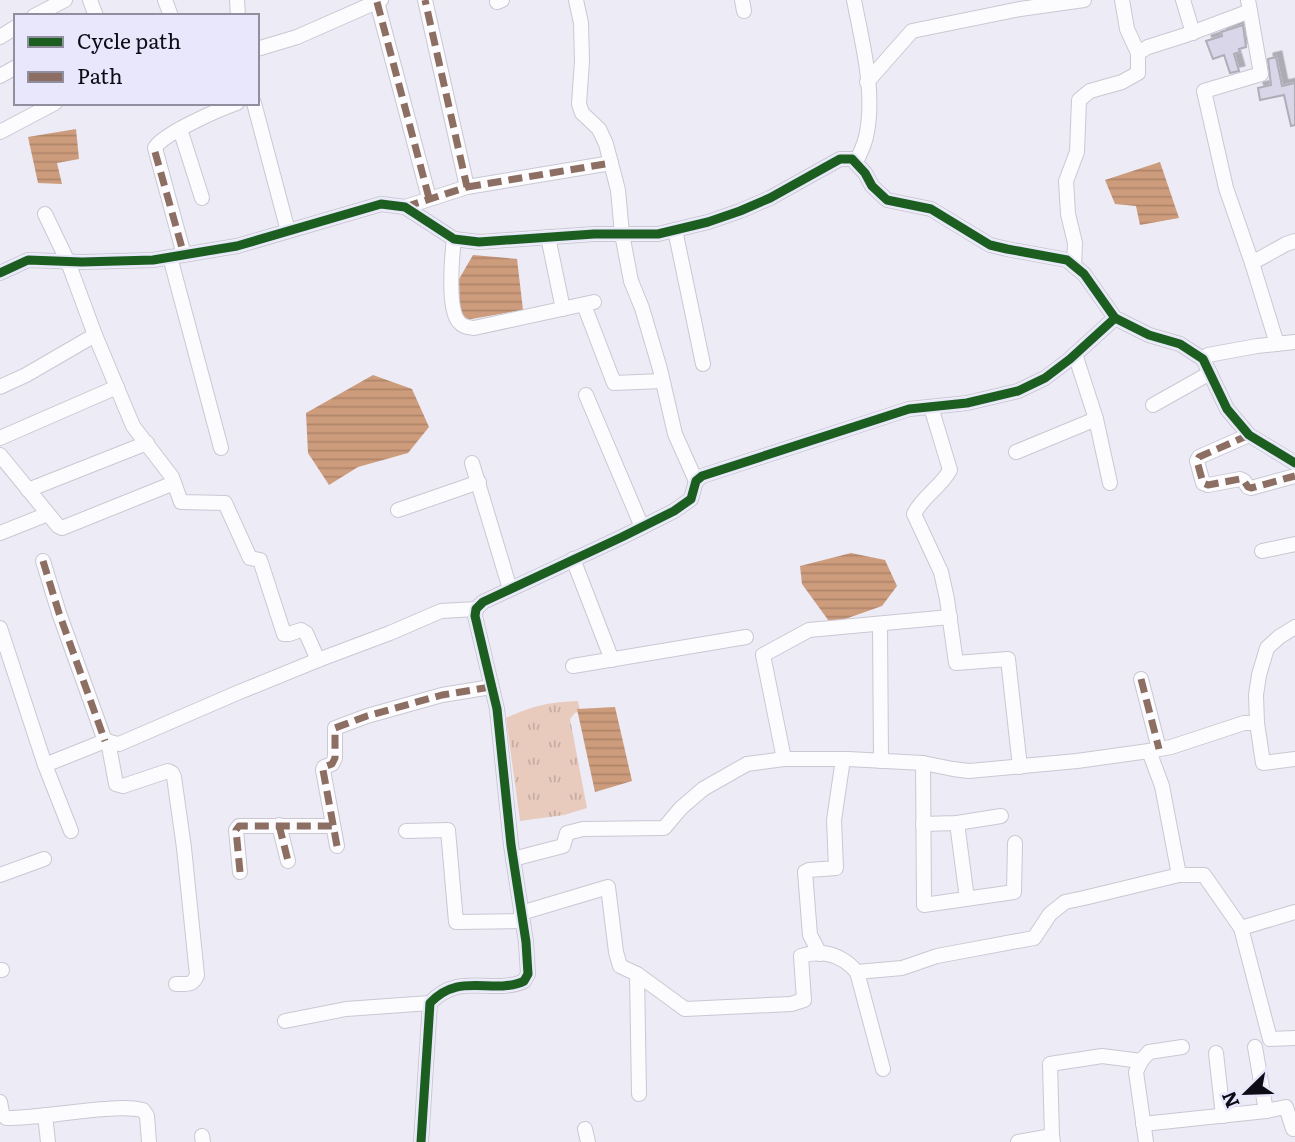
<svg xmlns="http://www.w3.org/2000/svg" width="1295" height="1142" font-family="Literata,serif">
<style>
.park{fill:url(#park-tufts)}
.water{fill:url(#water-rules)}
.building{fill:#d8d6e8;stroke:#afaeb8;stroke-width:2;filter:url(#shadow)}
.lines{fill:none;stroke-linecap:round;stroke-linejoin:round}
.minor-casing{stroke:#c9c8d3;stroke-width:16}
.minor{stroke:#fcfcfe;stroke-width:14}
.quiet{stroke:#8d6e63;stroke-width:7;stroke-dasharray:14 7;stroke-linecap:butt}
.cycleway-casing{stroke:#e8e7fb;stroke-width:13}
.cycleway{stroke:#1b5e20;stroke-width:9}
</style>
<defs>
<pattern id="park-tufts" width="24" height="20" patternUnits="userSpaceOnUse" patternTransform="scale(1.75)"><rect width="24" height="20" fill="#e8cbbd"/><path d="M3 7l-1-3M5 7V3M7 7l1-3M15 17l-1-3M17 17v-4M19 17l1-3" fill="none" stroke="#c6ada2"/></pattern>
<pattern id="water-rules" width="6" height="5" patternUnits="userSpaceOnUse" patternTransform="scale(1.75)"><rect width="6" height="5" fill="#cd9c7c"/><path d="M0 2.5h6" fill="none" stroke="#af856a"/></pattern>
<filter id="shadow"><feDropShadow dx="5.5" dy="-5.5" stdDeviation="0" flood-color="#0004"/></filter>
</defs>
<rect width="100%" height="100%" fill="#ecebf6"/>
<path class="park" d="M578 701 580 711 575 713 570 719 587 808 564 815 520 821 506 718C532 706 549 702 578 701Z"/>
<g class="water">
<path d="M76 129 79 159 57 163 62 184 38 183 28 137Z"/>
<path d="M1160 162 1179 218 1140 225 1136 206 1115 204 1105 180Z"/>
<path d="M473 255 517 259 523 310 460 321 459 279Z"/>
<path d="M373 375 412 389 429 427 408 453 358 467 329 485 308 453 306 413Z"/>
<path d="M851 553 885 560 897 586 882 606 831 624 802 584 800 566Z"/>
<path d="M615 707 632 781 595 792 577 709Z"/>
</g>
<g class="building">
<path d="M1243 25 1246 47 1239 49 1240 52 1234 54 1239 71 1230 73 1224 55 1213 59 1206 41 1222 36 1221 32Z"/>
<path d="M1276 57 1282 86 1295 83V125L1291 126 1284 95 1260 100 1258 88 1271 85 1268 59Z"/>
</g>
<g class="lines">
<g class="minor-casing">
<g id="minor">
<path d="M90 0 96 16"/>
<path d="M165 0 171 16"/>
<path d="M237 0 238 16"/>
<path d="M576 0 581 23 582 61 579 104 582 113 599 129 606 144 618 190 622 234 631 281 642 308 660 369 675 434 696 481"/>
<path d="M742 0 744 11"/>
<path d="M854 0C862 42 876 93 866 137 864 145 860 154 856 162"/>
<path d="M1122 0 1127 29 1138 53"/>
<path d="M1183 0 1193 33"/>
<path d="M377 2 429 198"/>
<path d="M497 2 502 0"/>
<path d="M1250 11 1261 74 1204 91 1226 188 1252 263 1277 344"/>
<path d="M34 16 65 0"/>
<path d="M0 37 16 27"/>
<path d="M257 49 297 37 381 0"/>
<path d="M0 76 16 67"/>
<path d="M867 82 912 31 1020 9 1084 0"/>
<path d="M254 103 288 231"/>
<path d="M180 129 202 198"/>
<path d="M0 132 55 103"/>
<path d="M467 187 611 163"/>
<path d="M405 207 467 187 425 0"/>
<path d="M45 214 68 262 95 335 133 426 172 477 181 502 225 503 250 558 260 560 284 634H289L301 630 306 633 318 660"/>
<path d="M675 230 703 364"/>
<path d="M548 237 563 309"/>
<path d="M454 239C452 256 447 309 459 322 463 327 468 327 474 328L594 302"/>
<path d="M184 255 155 148C162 134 220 109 237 103"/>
<path d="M170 257 221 448"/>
<path d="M1252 263 1286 244 1295 241"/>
<path d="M1074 266 1075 243 1068 214 1066 181 1077 152 1079 100 1090 91 1122 82 1138 73V53L1148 47 1186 35 1250 11 1248 0"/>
<path d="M0 273 28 260 82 262 153 260 237 246 381 204 405 207 454 239 479 242 594 234H658L708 222 740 211 770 198 840 159H852L865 173 872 186 887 200 931 209 990 245 1007 249 1067 260 1084 274 1115 318 1149 335 1180 344 1203 359 1227 409 1249 435 1295 463"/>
<path d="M584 305 614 383 662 381"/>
<path d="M1075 354 1096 419 1110 483"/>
<path d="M1203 359 1208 355 1257 346 1295 342"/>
<path d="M0 387 26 375 95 335"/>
<path d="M586 395 642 527"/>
<path d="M1153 405 1210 373"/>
<path d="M931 407 950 470C941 487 923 496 914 514L941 572 947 599 956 663 1008 659 1020 767"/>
<path d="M1249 435 1199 457 1197 461 1203 483 1208 485 1240 479 1244 481 1248 487 1251 488 1295 476"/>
<path d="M0 438 117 387"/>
<path d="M1016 452 1096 419"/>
<path d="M0 455 58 526 62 528 174 483"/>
<path d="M472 463 510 589"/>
<path d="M28 490 147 443"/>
<path d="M398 510 479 482"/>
<path d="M0 533 48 514"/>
<path d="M1262 551 1295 544"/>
<path d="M573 559 612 660"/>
<path d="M43 561 59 613 105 741"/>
<path d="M880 624 881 761"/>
<path d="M0 628 45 765 71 831"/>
<path d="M573 666 746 637"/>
<path d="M1141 679 1159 749"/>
<path d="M1257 723 1263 763 1295 759"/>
<path d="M108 741 116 784 123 786 168 771 172 773 174 777 184 848 197 975C193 986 186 984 176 984"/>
<path d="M784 759 763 655 809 630 950 617"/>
<path d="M923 763 924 905 1014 892 1015 843"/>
<path d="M45 765 105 741 119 744 237 693 318 660 390 633 441 611 476 609"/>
<path d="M957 823 967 899"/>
<path d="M923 824 957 823 1001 816"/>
<path d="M279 825 288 861"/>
<path d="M406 831 448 830 456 922 522 921"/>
<path d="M337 846 323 770 324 767 332 764 335 758V728L367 716 442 695 491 687"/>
<path d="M513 859 563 846 567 833 583 829 664 828 681 808 703 789 747 764 784 759H848L923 763 953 769 969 771 1077 761 1149 751 1171 747 1244 723H1257L1256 695 1259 675 1267 648 1279 637 1295 627"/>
<path d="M240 872 236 830 239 826H333"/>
<path d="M0 875 44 859"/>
<path d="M1179 875H1204L1241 928 1270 1039 1295 1038"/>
<path d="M521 913 608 887 616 952 620 966 637 974 685 1009 791 1004 804 1000 801 956C823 949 842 955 857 972L902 968 937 956 1034 938 1050 914 1065 902 1084 898 1179 875 1162 786 1149 751"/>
<path d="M1241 928 1295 912"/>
<path d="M820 954 810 935 805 872 809 870 836 868 834 820 843 759"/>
<path d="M0 970H2"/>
<path d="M857 972 883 1069"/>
<path d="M637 974 639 1094"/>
<path d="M285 1021 346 1009 430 1003"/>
<path d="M1216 1053 1223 1116"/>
<path d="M1141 1061 1136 1072 1146 1142"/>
<path d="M0 1102 2 1113 6 1118C39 1118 72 1111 105 1109 118 1108 130 1107 143 1110L147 1116 149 1142"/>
<path d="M1266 1111 1286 1107 1293 1129 1295 1128"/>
<path d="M45 1115 48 1142"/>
<path d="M1143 1124 1266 1111 1255 1047"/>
<path d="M585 1129 588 1142"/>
<path d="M202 1136 203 1142"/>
<path d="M1052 1136 1050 1064 1102 1056 1141 1061 1149 1052 1182 1047"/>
<path d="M421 1142 430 1003C453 979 474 987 503 986 511 985 517 985 524 981L528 974 526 942 511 845 497 709 475 616 476 609 483 602 622 537 674 511 691 499 696 481 702 476 909 409 967 403 1018 391 1045 378 1070 359 1115 318"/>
<path d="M1018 1142 1052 1136 1053 1142"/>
</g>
</g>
<use href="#minor" class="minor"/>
<g class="quiet">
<path d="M377 2 429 198"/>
<path d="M155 152 184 255"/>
<path d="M467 187 611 163"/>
<path d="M405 207 467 187 425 0"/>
<path d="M1249 435 1199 457 1197 461 1203 483 1208 485 1240 479 1244 481 1248 487 1251 488 1295 476"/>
<path d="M43 561 59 613 105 741"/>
<path d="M1141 679 1159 749"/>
<path d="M279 825 288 861"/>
<path d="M337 846 323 770 324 767 332 764 335 758V728L367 716 442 695 491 687"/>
<path d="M240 872 236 830 239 826H333"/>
</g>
<g class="cycleway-casing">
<g id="cycleway">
<path d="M0 273 28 260 82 262 153 260 237 246 381 204 405 207 454 239 479 242 594 234H658L708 222 740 211 770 198 840 159H852L865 173 872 186 887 200 931 209 990 245 1007 249 1067 260 1084 274 1115 318 1149 335 1180 344 1203 359 1227 409 1249 435 1295 463"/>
<path d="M421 1142 430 1003C453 979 474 987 503 986 511 985 517 985 524 981L528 974 526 942 511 845 497 709 475 616 476 609 483 602 622 537 674 511 691 499 696 481 702 476 909 409 967 403 1018 391 1045 378 1070 359 1115 318"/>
</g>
</g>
<use href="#cycleway" class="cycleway"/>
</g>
<rect x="14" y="14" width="245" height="91" fill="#e8e7fb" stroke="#908f9f" stroke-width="2"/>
<rect x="28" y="37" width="35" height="10" fill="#1b5e20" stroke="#908f9f" stroke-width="2"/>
<text x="77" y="49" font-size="21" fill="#0c0b16">Cycle path</text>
<rect x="28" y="72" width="35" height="10" fill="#8d6e63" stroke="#908f9f" stroke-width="2"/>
<text x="77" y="84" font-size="21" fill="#0c0b16">Path</text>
<g transform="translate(1246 1093) rotate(247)" stroke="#e8e7fb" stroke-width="5" paint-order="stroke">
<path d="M0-5L12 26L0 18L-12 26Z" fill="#0c0b16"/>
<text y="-10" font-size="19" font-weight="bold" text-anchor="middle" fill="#0c0b16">N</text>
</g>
</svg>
